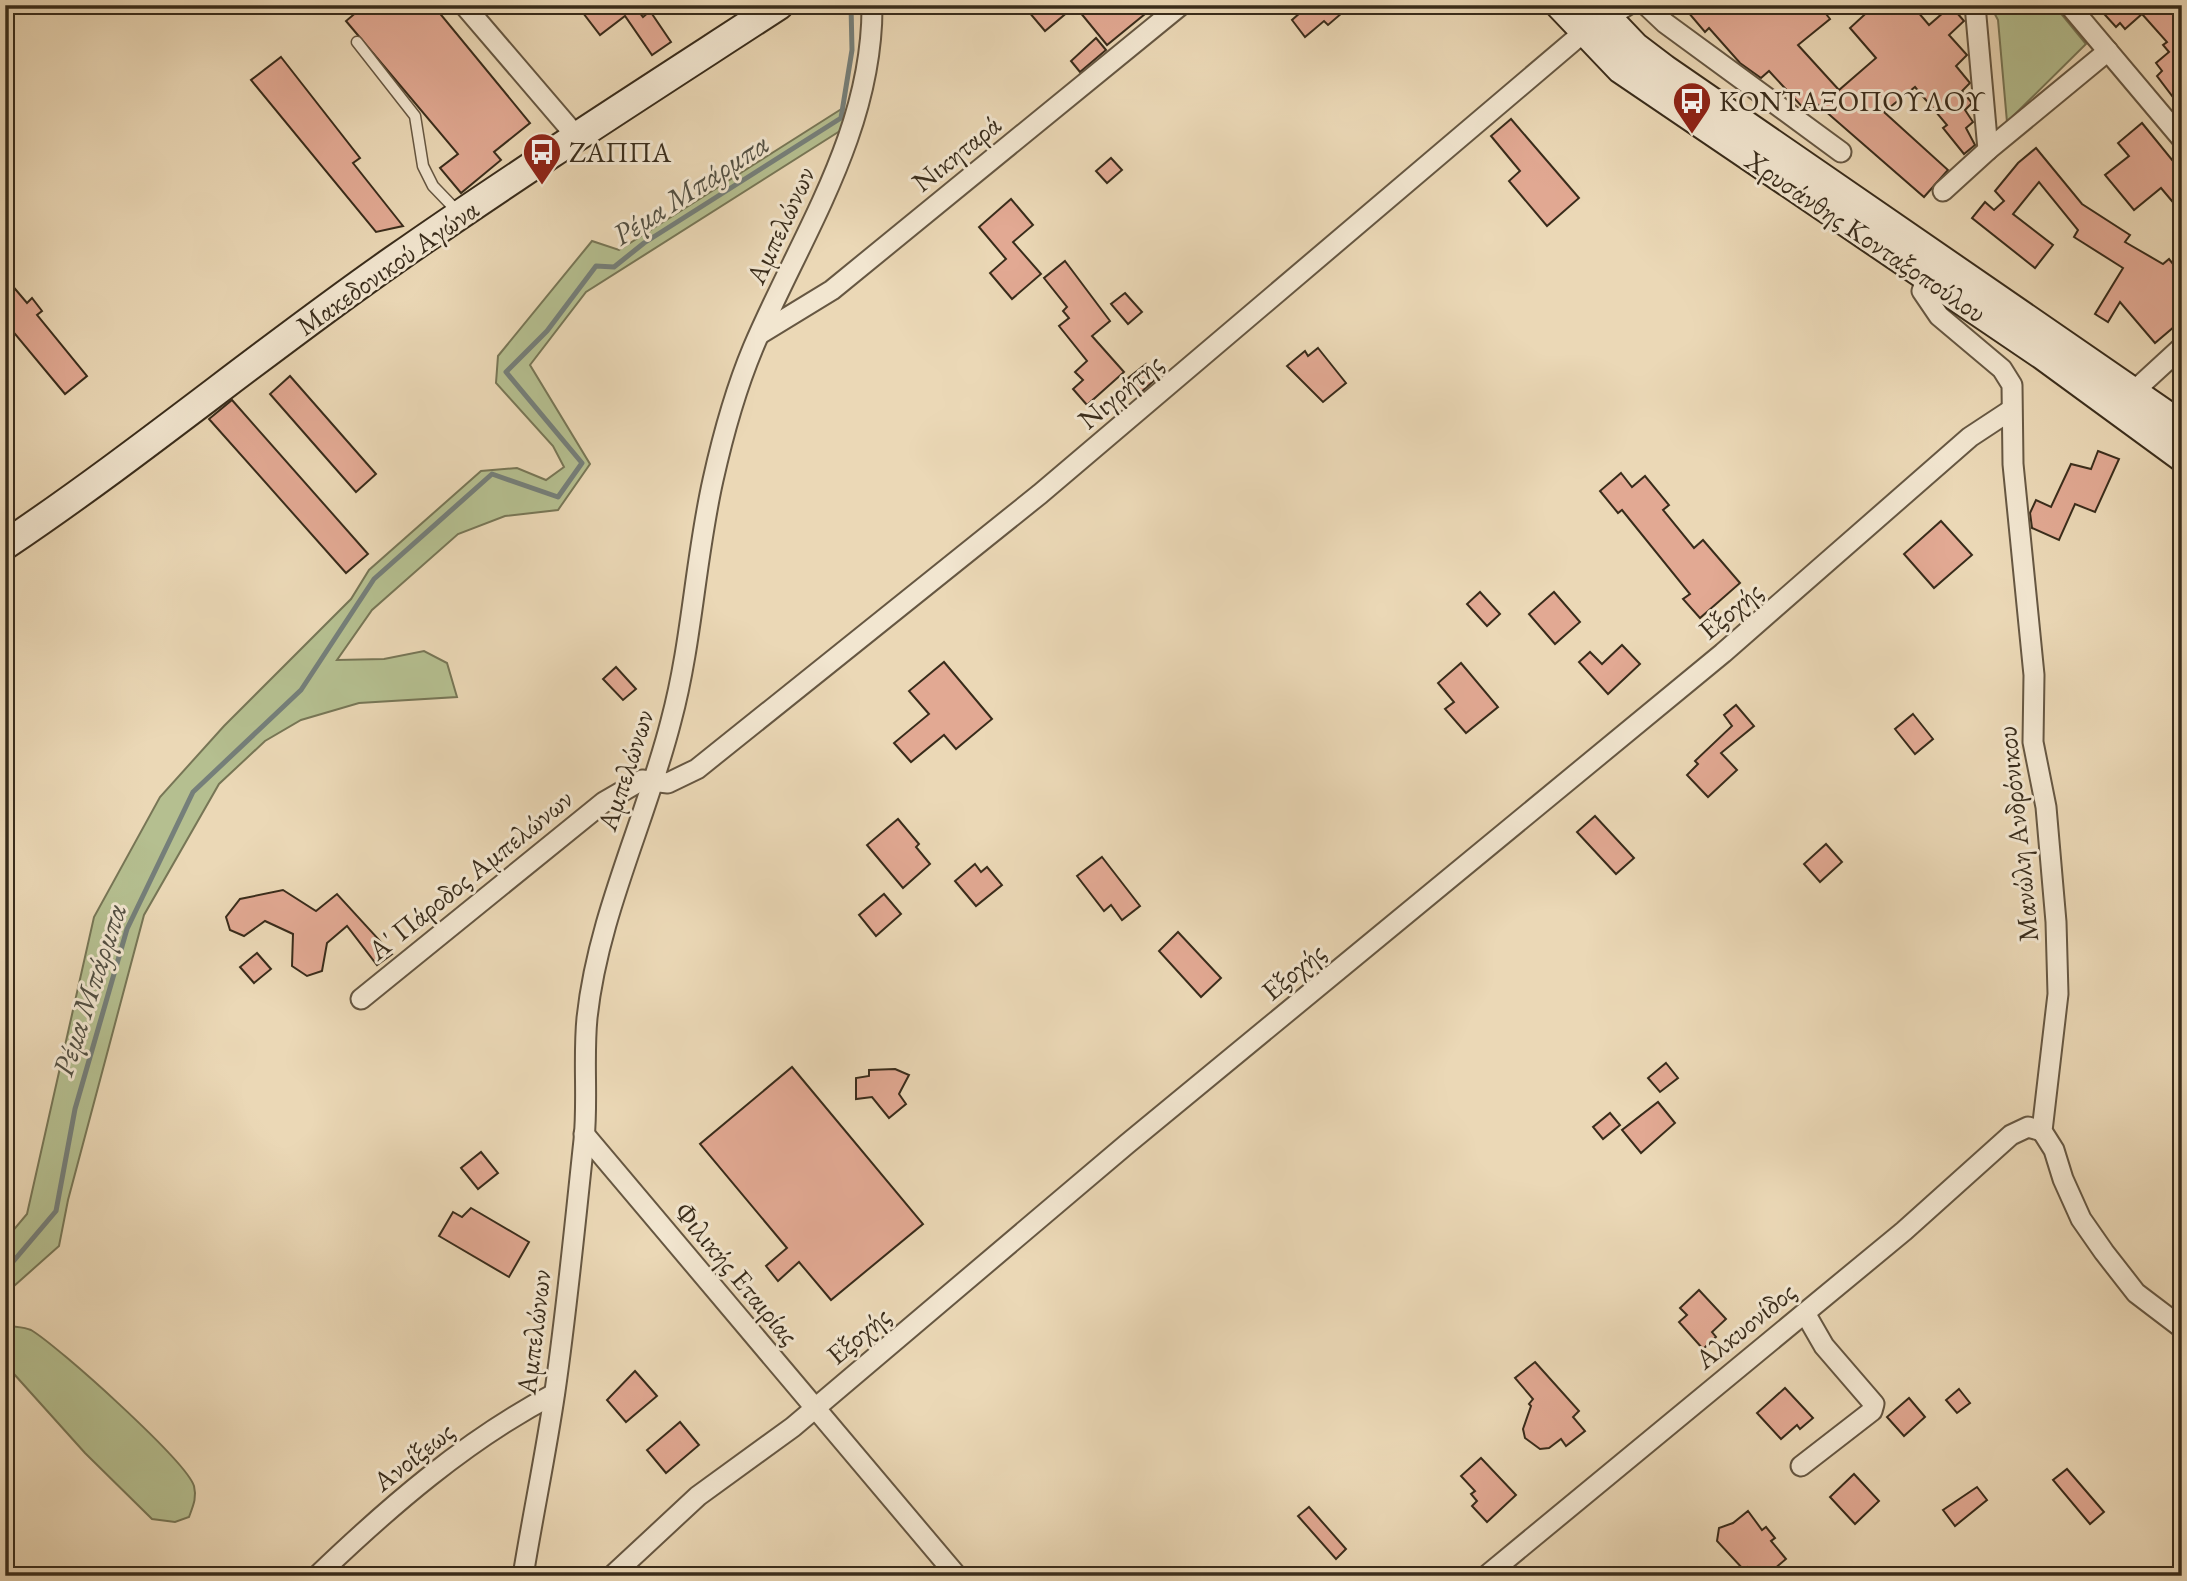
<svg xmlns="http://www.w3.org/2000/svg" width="2187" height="1581" font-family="'EB Garamond',serif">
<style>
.green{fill:#b5bf90;stroke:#777656;stroke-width:2}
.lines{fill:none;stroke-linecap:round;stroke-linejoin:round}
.stream{stroke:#757f7a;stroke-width:5}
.building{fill:#e2a993;stroke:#392c1b;stroke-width:2}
.lane-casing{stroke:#665742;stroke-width:13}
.street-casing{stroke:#665742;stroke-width:23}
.secondary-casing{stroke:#392c1b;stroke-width:32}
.path{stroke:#392c1b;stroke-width:3.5;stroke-dasharray:5 3.5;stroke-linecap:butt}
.lane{stroke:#f2e6d0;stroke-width:10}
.street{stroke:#f2e6d0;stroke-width:19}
.secondary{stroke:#f2e6d0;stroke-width:28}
.labels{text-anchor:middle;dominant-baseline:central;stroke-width:6;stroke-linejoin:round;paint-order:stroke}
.poi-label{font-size:28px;fill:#392c1b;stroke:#f2e6d0;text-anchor:start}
.street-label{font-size:28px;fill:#392c1b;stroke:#f2e6d0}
.water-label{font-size:30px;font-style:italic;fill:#524f42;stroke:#f2e6d0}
</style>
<rect width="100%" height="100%" fill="#ebd8b6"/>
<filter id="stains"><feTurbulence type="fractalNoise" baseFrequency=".00286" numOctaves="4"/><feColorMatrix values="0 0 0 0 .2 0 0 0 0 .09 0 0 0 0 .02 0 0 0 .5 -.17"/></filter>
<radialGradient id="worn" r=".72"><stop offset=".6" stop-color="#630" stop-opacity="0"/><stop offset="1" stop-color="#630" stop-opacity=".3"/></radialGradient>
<g class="green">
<path d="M1990 5H2000L2004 13 2013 5H2054L2086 44 2007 122 1998 20Z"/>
<path d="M843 108V129L586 292 530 365 590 464 558 510 505 516 458 534 372 610 337 660 384 659 424 651 447 663 457 697 359 703 301 720 265 741 219 784 144 915 68 1200 59 1246 5 1294V1240L27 1214 94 917 160 797 224 726 351 599 369 570 481 471 517 468 546 480 564 467 553 446 496 383 498 356 592 241 619 250Z"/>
<path d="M10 1326C17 1327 25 1327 31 1330 58 1346 186 1461 194 1486 197 1498 193 1506 189 1517L175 1522 152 1519 85 1453 5 1364V1333Z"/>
</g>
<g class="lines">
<path class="stream" d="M5 1271 56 1211 75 1109 127 929 193 792 301 690 374 579 492 474 558 497 582 463 506 372 547 331 596 266 614 267 644 243 841 118 852 50 851 5"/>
</g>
<g class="building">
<path d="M365 5H433L530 123 494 152 501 160 461 193 440 168 458 154 346 21Z"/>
<path d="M577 5H639L636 8 643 17 650 11 671 42 652 55 625 16 600 35Z"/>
<path d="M1023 5H1156L1107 45 1075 6 1045 31Z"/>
<path d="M1309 5H1343L1338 9 1342 13 1328 25 1324 21 1305 37 1292 20Z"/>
<path d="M1682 5H1819L1830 19 1798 45 1839 90 1876 58 1850 28 1875 5H1912L1929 25 1951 6 1964 21 1949 35 1967 55 1956 66 1970 83 1962 91 1972 103 1965 110 1973 122 1966 128 1975 145 1964 154 1943 128 1947 125 1915 87 1884 112 1948 170 1924 197 1816 103 1806 111 1769 71 1761 78 1740 63 1709 28 1705 32Z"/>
<path d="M2096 5H2178L2182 10V109L2157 76 2162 71 2156 63 2169 52 2163 45 2167 42 2142 14 2125 29 2120 23 2116 27Z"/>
<path d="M1096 38 1106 50 1080 72 1071 61Z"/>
<path d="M281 57 360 158 353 163 403 226 376 232 251 80Z"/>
<path d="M1511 119 1579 198 1547 226 1509 181 1520 171 1491 136Z"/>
<path d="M2142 123 2182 172V213L2161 188 2134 210 2105 175 2129 156 2118 143Z"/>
<path d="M2036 148 2082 204 2130 235 2125 242 2163 264 2169 259 2182 275V320L2155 343 2120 302 2108 322 2095 314 2123 268 2074 237 2078 230 2039 182 2013 214 2053 245 2035 268 1972 218 1985 202 1994 210 2004 201 1995 191 2018 163Z"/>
<path d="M1111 158 1122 170 1107 183 1096 171Z"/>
<path d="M1011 199 1033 225 1013 242 1041 274 1012 299 990 273 1006 259 979 227Z"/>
<path d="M1065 261 1110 321 1092 336 1124 372 1087 405 1073 389 1083 380 1075 372 1087 361 1059 326 1069 318 1063 311 1067 307 1044 278Z"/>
<path d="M5 277 27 303 32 298 42 311 37 315 87 376 65 394 5 322Z"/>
<path d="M1125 293 1142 312 1128 324 1111 304Z"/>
<path d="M1318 348 1346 383 1323 402 1287 366 1305 351 1308 356Z"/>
<path d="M1146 364 1157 378 1139 394 1127 379Z"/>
<path d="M290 376 376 474 356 492 270 394Z"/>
<path d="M232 400 368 554 346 573 209 419Z"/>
<path d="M2098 451 2119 459 2095 512 2075 504 2059 540 2032 528 2030 513 2036 500 2051 507 2071 464 2091 469Z"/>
<path d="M1621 473 1632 487 1645 476 1669 505 1663 510 1694 548 1703 540 1740 583 1700 618 1683 599 1690 594 1622 510 1618 513 1600 491Z"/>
<path d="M1941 521 1972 555 1934 588 1904 554Z"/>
<path d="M1480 592 1500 614 1487 626 1467 604Z"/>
<path d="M1554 592 1580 622 1555 644 1529 614Z"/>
<path d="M1622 645 1640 664 1608 694 1579 662 1590 652 1602 664Z"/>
<path d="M944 662 992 719 956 749 944 735 911 762 894 743 929 714 909 691Z"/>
<path d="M1461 663 1498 707 1466 733 1445 709 1454 702 1438 683Z"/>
<path d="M616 667 636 689 623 700 603 679Z"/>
<path d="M1736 705 1754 726 1721 753 1737 770 1708 797 1687 775 1698 764 1695 761 1732 726 1724 715Z"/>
<path d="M1913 714 1933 739 1915 754 1895 729Z"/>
<path d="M1595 816 1634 858 1616 874 1577 832Z"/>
<path d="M898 819 919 844 916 847 930 864 903 888 867 845Z"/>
<path d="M1826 844 1842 862 1820 882 1804 864Z"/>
<path d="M1102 857 1140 906 1122 920 1111 905 1104 911 1077 876Z"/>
<path d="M975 864 981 872 987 867 1002 885 976 906 955 881Z"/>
<path d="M283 890 316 911 337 894 392 954 377 965 347 926 327 943 322 971 307 976 292 966 293 934 265 921 244 936 230 930 226 917 240 899Z"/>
<path d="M884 894 901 914 876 936 859 915Z"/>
<path d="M1178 932 1221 978 1201 997 1159 951Z"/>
<path d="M257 953 271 969 254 983 240 967Z"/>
<path d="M1666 1063 1678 1078 1660 1092 1648 1078Z"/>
<path d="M792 1067 923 1224 831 1300 799 1262 778 1281 766 1266 787 1248 700 1144Z"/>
<path d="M895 1069 909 1075 899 1094 906 1104 889 1118 872 1097 856 1099V1078L869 1076V1070Z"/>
<path d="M1658 1102 1675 1123 1641 1153 1622 1130Z"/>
<path d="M1610 1113 1620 1125 1603 1139 1593 1127Z"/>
<path d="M481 1152 498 1173 478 1189 461 1168Z"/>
<path d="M471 1208 529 1242 509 1277 439 1236 453 1212 462 1217Z"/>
<path d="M1699 1290 1726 1319 1712 1332 1716 1337 1703 1349 1679 1322 1687 1315 1680 1308Z"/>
<path d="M1535 1362 1579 1411 1573 1417 1585 1431 1566 1446 1561 1439 1549 1448 1540 1449 1525 1438 1523 1429 1531 1406 1529 1404 1533 1399 1515 1378Z"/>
<path d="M635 1371 657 1396 626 1422 607 1400Z"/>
<path d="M1785 1388 1813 1418 1800 1429 1797 1425 1781 1439 1757 1413Z"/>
<path d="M1959 1389 1970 1403 1957 1413 1946 1400Z"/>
<path d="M1909 1398 1925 1417 1904 1436 1887 1417Z"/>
<path d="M680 1422 699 1445 666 1473 647 1450Z"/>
<path d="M1481 1458 1516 1495 1487 1522 1472 1506 1477 1501 1471 1494 1475 1491 1461 1476Z"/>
<path d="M2067 1469 2104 1512 2090 1524 2053 1480Z"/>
<path d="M1854 1474 1879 1501 1855 1524 1830 1497Z"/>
<path d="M1977 1487 1987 1500 1955 1526 1943 1510Z"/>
<path d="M1309 1507 1346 1549 1336 1559 1298 1516Z"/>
<path d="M1748 1511 1762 1530 1766 1527 1775 1538 1771 1541 1786 1559 1766 1576H1754L1747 1567 1743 1569 1717 1541 1719 1528 1733 1523Z"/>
</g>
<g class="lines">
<g class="lane-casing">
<path id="lane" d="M357 42 415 116 423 166 433 186 458 212"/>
</g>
<g class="street-casing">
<g id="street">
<path d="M464 5 577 137"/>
<path d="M1646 5 1665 23 1841 152"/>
<path d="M1975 5 1988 150"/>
<path d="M2069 5 2182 139"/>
<path d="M1943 191 1988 150 2108 51"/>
<path d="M1927 277 1922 291 1939 316 2002 369 2012 385 2013 464 2034 675 2033 742 2046 807 2056 922 2058 994 2042 1131 2054 1150 2063 1179 2081 1219 2104 1252 2136 1293 2182 1328"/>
<path d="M760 334 832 290 1181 5"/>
<path d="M2133 392 2182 347"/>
<path d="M361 999 604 802 642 780 668 783 697 769 1040 494 1584 32 1628 5"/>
<path d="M584 1134 957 1576"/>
<path d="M1801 1466 1872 1411 1874 1404 1824 1346 1805 1313"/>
<path d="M317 1576C389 1507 466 1440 554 1394"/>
<path d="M523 1576C533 1514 546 1453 555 1391 567 1308 575 1224 584 1140 588 1100 583 1059 587 1018 598 915 646 820 671 721 692 643 695 560 713 480 723 435 735 391 753 348 801 235 873 132 872 5"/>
<path d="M612 1576 698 1496 793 1427 1127 1144 1723 653 1970 437 2011 410"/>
<path d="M1486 1576 1904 1231 2011 1135 2028 1127 2042 1131"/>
</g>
</g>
<g class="secondary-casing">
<g id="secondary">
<path d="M1560 5 1621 69 2044 356 2182 457"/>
<path d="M1595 5 1635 47 1664 69 2182 426"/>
<path d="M5 545C139 455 262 352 394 260 520 172 650 89 779 5"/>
</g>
</g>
<path class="path" d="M5 1233 13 1221"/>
<use href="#lane" class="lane"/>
<use href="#street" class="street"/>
<use href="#secondary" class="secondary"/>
</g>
<defs>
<g id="bus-pin" transform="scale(2.0125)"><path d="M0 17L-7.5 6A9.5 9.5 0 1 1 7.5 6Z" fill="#8f2418" stroke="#f2e6d0"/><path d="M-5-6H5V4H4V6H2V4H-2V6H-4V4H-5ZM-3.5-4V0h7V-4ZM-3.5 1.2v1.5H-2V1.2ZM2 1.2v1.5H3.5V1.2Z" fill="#fff"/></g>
</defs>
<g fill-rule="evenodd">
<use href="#bus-pin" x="1692" y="101"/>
<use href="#bus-pin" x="542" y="152"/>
</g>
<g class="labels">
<g class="poi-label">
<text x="1719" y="101">ΚΟΝΤΑΞΟΠΟΥΛΟΥ</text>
<text x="569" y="152">ΖΑΠΠΑ</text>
</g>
<g class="street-label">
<text transform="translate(956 153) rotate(-39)">Νικηταρά</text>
<text transform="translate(780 225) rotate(-65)">Αμπελώνων</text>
<text transform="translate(1866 236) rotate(34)">Χρυσάνθης Κονταξοπούλου</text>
<text transform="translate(387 267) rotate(-35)">Μακεδονικού Αγώνα</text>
<text transform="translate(1120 391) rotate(-40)">Νιγρήτης</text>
<text transform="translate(1730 610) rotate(-40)">Εξοχής</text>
<text transform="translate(625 770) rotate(-72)">Αμπελώνων</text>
<text transform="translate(2017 834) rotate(-96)">Μανώλη Ανδρόνικου</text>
<text transform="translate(470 874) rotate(-39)">Α' Πάροδος Αμπελώνων</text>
<text transform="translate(1293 971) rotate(-40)">Εξοχής</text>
<text transform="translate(737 1273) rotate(50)">Φιλικής Εταιρίας</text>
<text transform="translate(1745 1325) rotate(-39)">Αλκυονίδος</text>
<text transform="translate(533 1332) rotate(-83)">Αμπελώνων</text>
<text transform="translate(858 1335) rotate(-40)">Εξοχής</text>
<text transform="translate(413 1456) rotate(-38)">Ανοίξεως</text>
</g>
<g class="water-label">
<text transform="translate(690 189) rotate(-33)">Ρέμα Μπάρμπα</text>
<text transform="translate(89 990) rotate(-72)">Ρέμα Μπάρμπα</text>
</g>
</g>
<rect width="2187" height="1581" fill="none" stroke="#ebd8b6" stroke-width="28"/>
<rect x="7" y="7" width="2173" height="1567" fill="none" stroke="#392c1b" stroke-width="3.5"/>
<rect x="14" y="14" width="2159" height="1553" fill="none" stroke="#392c1b" stroke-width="2"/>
<rect width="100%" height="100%" filter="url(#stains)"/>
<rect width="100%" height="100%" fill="url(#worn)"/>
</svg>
